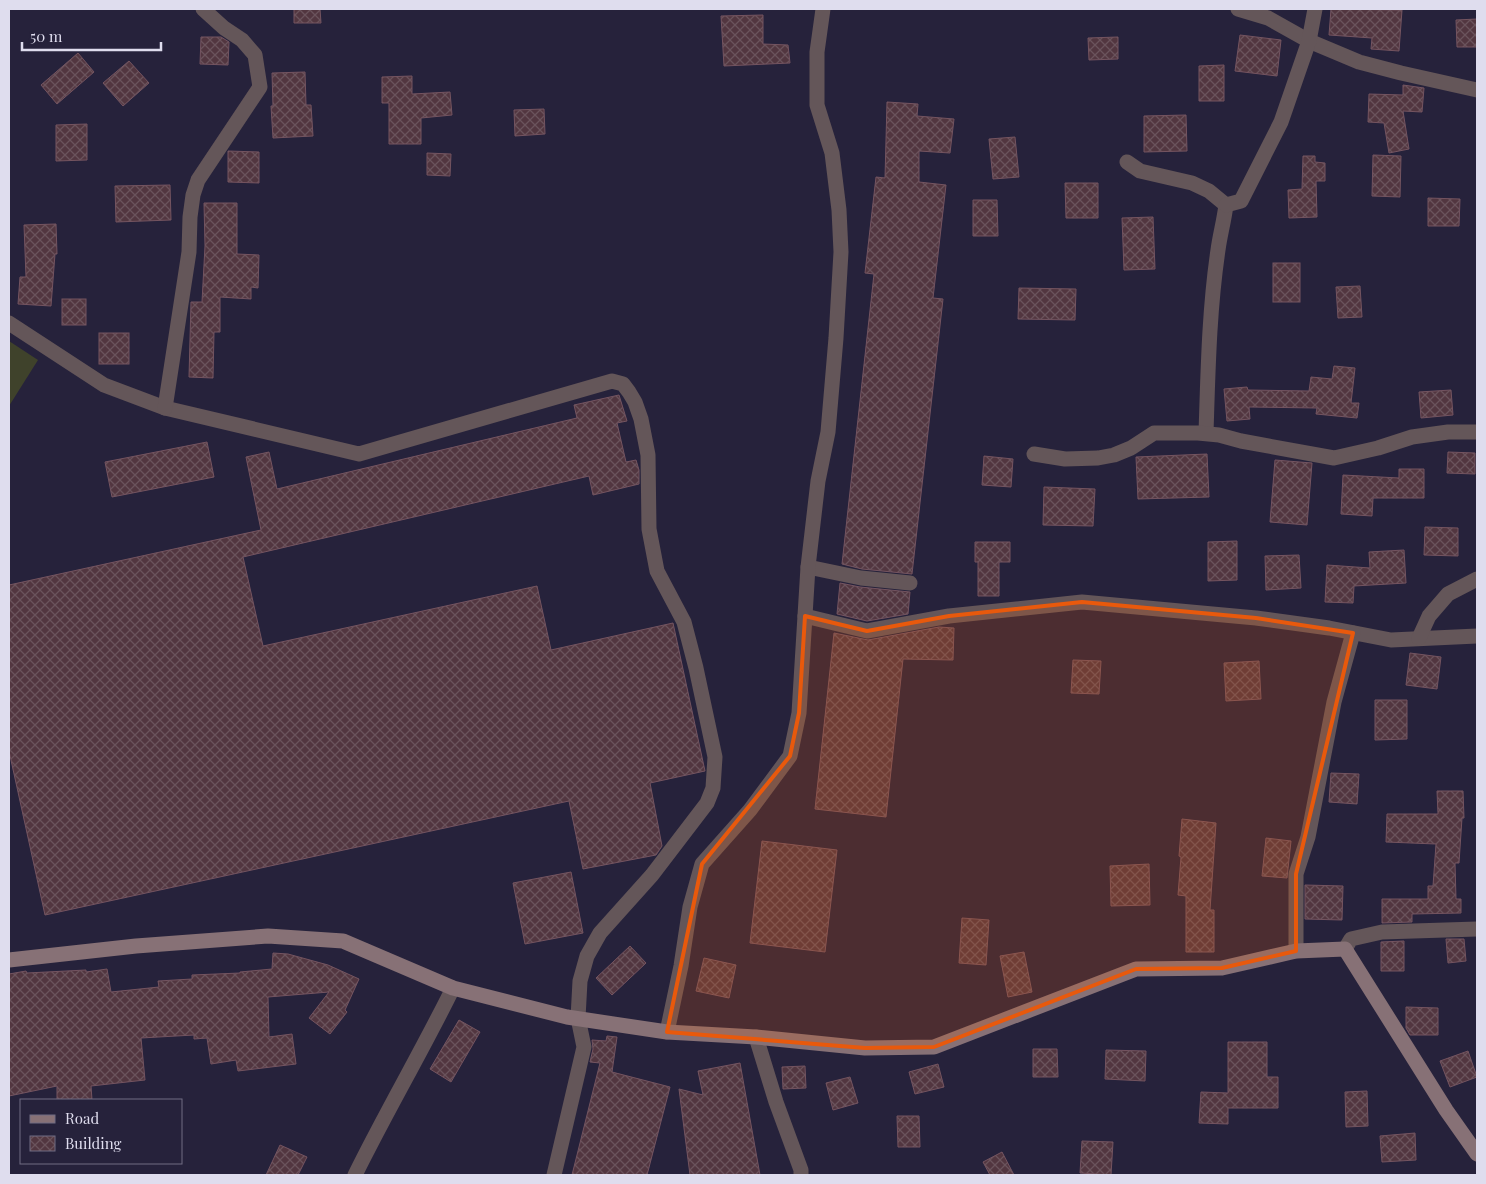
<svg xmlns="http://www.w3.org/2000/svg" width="1486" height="1184" font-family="'Playfair Display',serif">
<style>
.green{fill:#3f422b}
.building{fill:url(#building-cross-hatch);stroke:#745460}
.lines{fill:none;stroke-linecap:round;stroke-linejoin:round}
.street{stroke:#645659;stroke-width:15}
.secondary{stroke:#877176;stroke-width:15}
.marked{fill:#e8590c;fill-opacity:0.2;stroke:#e8590c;stroke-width:4;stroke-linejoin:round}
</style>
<defs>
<pattern id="building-cross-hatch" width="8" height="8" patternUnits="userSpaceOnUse" patternTransform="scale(1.25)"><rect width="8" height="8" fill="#523640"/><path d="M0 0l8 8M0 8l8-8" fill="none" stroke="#6a535c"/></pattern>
</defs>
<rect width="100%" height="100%" fill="#26223b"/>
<path class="green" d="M9 341 38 360 9 406Z"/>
<g class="building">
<path d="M294 9H320L321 23H294Z"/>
<path d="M1331 9 1402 10 1399 51 1371 49 1372 38 1329 35Z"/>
<path d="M763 15V44L788 45 790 63 724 66 721 16Z"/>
<path d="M1477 19V47H1457L1456 20Z"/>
<path d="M1240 35 1281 40 1277 76 1235 71Z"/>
<path d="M201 37H221L229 42 228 65 200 64Z"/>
<path d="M1118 37V59L1089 60 1088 38Z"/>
<path d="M78 53 94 72 57 104 41 85Z"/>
<path d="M129 61 149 83 123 106 103 83Z"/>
<path d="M1224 65V101H1199V66Z"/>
<path d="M305 72 306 105H311L313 136 273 138 271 106H273L272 73Z"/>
<path d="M412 76V94L450 92 452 115 421 118V144H389V103H382V77Z"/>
<path d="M1403 85 1424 88 1422 112 1403 111 1409 149 1389 153 1384 123 1368 122 1369 94 1403 95Z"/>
<path d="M887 102 918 104 917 116 954 119 950 153 919 151V182L946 185 933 298 943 299 912 574 862 569 842 564 874 274 865 273 876 177 885 178Z"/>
<path d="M544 109 545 134 515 136 514 110Z"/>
<path d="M1186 115 1187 151 1144 152V116Z"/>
<path d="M87 124V160L56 161V125Z"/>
<path d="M1015 137 1019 177 993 179 989 139Z"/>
<path d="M228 151 259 152V183L228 182Z"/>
<path d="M427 153 451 154 450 176 427 175Z"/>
<path d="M1373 155 1401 156 1400 197 1372 196Z"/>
<path d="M1303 156H1315V162L1325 163V181H1316L1317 217 1289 218 1288 190 1302 189Z"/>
<path d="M1065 183H1098V218H1066Z"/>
<path d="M170 185 171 220 116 222 115 186Z"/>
<path d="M1428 198 1460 199 1459 226H1428Z"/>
<path d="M973 200H997L998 236H973Z"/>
<path d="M204 203H237V254L259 255 258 288 251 287V299L220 297V332H214L213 378 189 377 191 302H202L205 246Z"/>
<path d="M1153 217 1155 269 1124 270 1122 218Z"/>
<path d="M56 224 57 254H55L51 306 18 304 20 277H26L24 225Z"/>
<rect x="1273" y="263" width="27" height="39"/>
<path d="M1360 286 1362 317 1338 318 1336 287Z"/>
<path d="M1019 288 1076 289 1075 320 1018 319Z"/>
<rect x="62" y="299" width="24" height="26"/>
<rect x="99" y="333" width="30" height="31"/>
<path d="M1334 366 1355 368 1351 403H1359L1357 418 1316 414 1317 408 1249 407 1250 419 1227 421 1224 389 1247 387 1248 390 1309 391 1311 377 1332 379Z"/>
<path d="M1451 390 1453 415 1421 418 1419 392Z"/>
<path d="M619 395 627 421 617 423 626 462 636 460 639 470V484L593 495 589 476 243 557 263 646 537 586 551 650 673 623 705 771 650 783 662 846 656 855 583 869 569 801 45 915 9 751V585L261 530 246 457 269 452 277 489 577 418 574 405Z"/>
<path d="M207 442 214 477 112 497 105 462Z"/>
<path d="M1448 452 1475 453V474L1447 473Z"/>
<path d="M1207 454 1209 497 1138 499 1136 457Z"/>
<path d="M984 456 1013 459 1011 487 982 485Z"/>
<path d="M1275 460 1312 463 1307 525 1270 522Z"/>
<path d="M1399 469H1424V498H1373L1372 516 1341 514 1343 475 1399 478Z"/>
<path d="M1044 487 1095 489 1093 526 1043 525Z"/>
<path d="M1425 527 1458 528V556L1424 555Z"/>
<path d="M1237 541V580L1208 581V542Z"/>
<path d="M975 542H1010V562H999V596H978V562H975Z"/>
<path d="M1404 550 1406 583 1354 586 1353 603 1325 602 1327 565 1370 568 1369 552Z"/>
<path d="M1299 555 1301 588 1266 590 1265 556Z"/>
<path d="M840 583 860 587 910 592 908 614 867 621 837 614Z"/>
<path d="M939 627 954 628 953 660 903 659 886 817 815 809 834 633 868 640Z"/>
<path d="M1410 653 1441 657 1437 689 1406 685Z"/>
<path d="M1073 660 1101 661 1099 694 1071 693Z"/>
<path d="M1259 661 1261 699 1226 701 1224 663Z"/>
<path d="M1375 700H1407V739L1375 740Z"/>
<path d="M1331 773 1359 774 1357 804 1329 802Z"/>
<path d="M1437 791H1463L1464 818H1462L1459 863H1455L1456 899H1461V913L1412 914V922L1382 923V899H1428V886H1433L1436 844 1386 842 1387 814H1438Z"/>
<path d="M1182 819 1216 823 1210 910H1214V952H1186V896L1178 895 1181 857 1179 856Z"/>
<path d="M1266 838 1291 841 1287 878 1262 876Z"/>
<path d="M762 841 837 850 825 952 750 943Z"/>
<path d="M1149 864 1150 905 1111 906 1110 866Z"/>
<path d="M571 872 583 933 525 944 513 883Z"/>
<path d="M1305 885 1343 886 1342 920 1305 919Z"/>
<path d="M962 918 989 920 986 965 959 963Z"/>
<path d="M1446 939H1464L1466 961 1448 963Z"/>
<path d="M1404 941V971H1381V942Z"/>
<path d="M630 946 646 963 612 995 596 978Z"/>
<path d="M1024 952 1032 992 1008 997 1000 956Z"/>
<path d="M273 953 288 954 328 965 359 979 345 1010 347 1012 330 1034 309 1018 329 992 268 997 269 1037 292 1034 296 1064 238 1071 236 1060 211 1064 207 1038 194 1039V1035L141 1038 145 1080 91 1086 92 1100H57V1086L9 1096V974L26 971 27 973 86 970V972L107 969 111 992 159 987 158 981 192 979V975L240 973V972L272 969Z"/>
<path d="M704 958 736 965 729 998 696 991Z"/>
<path d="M1406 1007 1438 1008V1035H1410L1406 1028Z"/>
<path d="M459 1020 480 1032 451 1082 430 1069Z"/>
<path d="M607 1036 617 1037 612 1072 670 1087 647 1175H572L600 1063 590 1062 593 1049 592 1040 606 1041Z"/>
<path d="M1228 1042H1267V1077H1278V1108H1228V1124L1199 1123 1201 1092 1228 1093Z"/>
<path d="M1033 1049H1057L1058 1077H1033Z"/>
<path d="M1106 1050 1146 1051 1145 1081 1105 1079Z"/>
<path d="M1468 1051 1477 1077 1450 1087 1440 1061Z"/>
<path d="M740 1063 760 1175H690L679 1089 703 1095 698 1071Z"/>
<path d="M938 1064 944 1087 915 1094 909 1072Z"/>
<path d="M805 1066 806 1088 783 1089 782 1067Z"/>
<path d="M850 1077 858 1103 833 1110 826 1083Z"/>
<path d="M1367 1091 1368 1126 1346 1127 1345 1092Z"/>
<path d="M897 1116H919L920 1147H898Z"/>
<path d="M1415 1133 1416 1160 1382 1162 1380 1136Z"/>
<path d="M1082 1141 1113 1142 1111 1175 1080 1173Z"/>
<path d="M280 1145 307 1157 298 1175H266Z"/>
<path d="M1002 1152 1014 1175H990L983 1162Z"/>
</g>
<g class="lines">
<g class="street">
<path d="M1238 9 1268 18 1309 41 1359 62 1401 73 1477 90"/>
<path d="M1127 162 1140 171 1192 183 1209 191 1226 205C1224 221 1220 235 1218 250 1209 311 1208 372 1206 433"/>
<path d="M1226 205 1241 201 1281 122 1309 41 1315 9"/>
<path d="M9 323 104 385 165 408 359 454 612 381 623 384 629 392 635 402 641 419 648 455 649 529 657 571 684 622 696 668 715 757 713 788 707 803 652 875 600 933 587 956 580 981 578 1018 584 1047 554 1175"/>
<path d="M165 408 189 252 190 217 193 195 198 180 260 87 255 55 242 40 224 28 203 9"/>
<path d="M1034 454 1065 459 1098 458 1114 455 1131 448 1154 433H1198L1219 435 1241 441 1334 458 1378 448 1412 437 1448 432H1477"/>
<path d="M808 567 861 578 910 583"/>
<path d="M805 616 867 631 949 616 1082 602 1256 618 1329 628 1391 640 1477 636"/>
<path d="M1419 638 1429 616 1448 594 1477 579"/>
<path d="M1345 949 1351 939 1382 932 1477 929"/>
<path d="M1296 951V874L1308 837 1334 702 1353 633"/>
<path d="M667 1032 681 966 690 907 702 864 750 810 790 756 799 713 808 567 818 481 828 432 836 338 841 252 839 210 832 153 817 105V52L823 9"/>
<path d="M756 1037 776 1102 801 1170V1175"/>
<path d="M355 1175C386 1112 422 1051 453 988"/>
</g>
<path class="secondary" d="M9 960 136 946 268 936 343 941 453 988 567 1017 667 1032 756 1037 865 1048 934 1047 1136 969 1222 968 1296 951 1345 949 1446 1110 1477 1154"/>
</g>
<path class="marked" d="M1082 602 1256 618 1353 633 1296 874V951L1222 968 1136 969 934 1047 865 1048 667 1032 702 864 790 756 799 713 805 616 867 631 949 616Z"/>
<rect width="1486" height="1184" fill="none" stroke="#dfddee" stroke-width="20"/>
<rect x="20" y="1099" width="162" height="65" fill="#26223b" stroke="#706d83"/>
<rect x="30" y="1115" width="25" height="8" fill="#877176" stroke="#706d83"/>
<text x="65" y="1124" font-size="15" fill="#dfddee">Road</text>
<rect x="30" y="1136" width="25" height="15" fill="url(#building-cross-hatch)" stroke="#706d83"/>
<text x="65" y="1149" font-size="15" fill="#dfddee">Building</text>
<path d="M22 42v8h139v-8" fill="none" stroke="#dfddee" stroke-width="2.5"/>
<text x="30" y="42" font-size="15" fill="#dfddee" stroke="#26223b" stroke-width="4" paint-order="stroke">50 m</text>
</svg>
